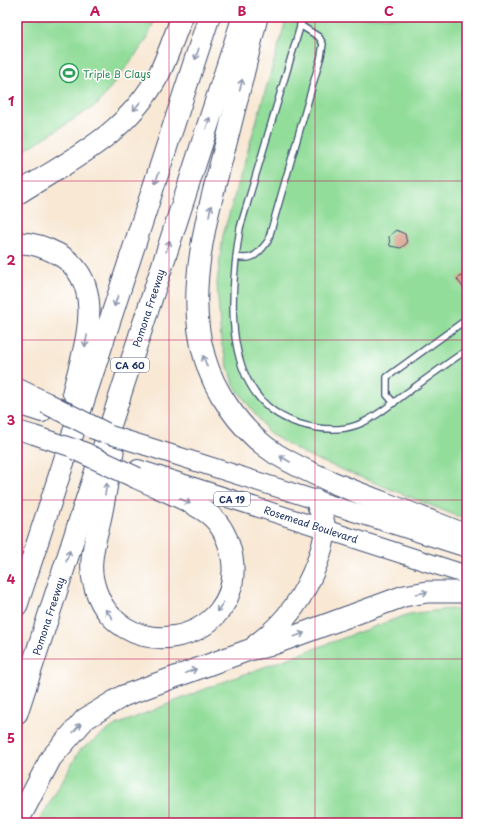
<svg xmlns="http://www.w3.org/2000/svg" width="484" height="840" font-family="'Playpen Sans',sans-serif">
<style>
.green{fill:#92dd9a;stroke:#56867c}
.building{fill:#d69e87}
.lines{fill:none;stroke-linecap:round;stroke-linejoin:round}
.service-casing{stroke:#3c4b70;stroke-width:8}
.primary-casing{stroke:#3c4b70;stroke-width:20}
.motorway-casing{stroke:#3c4b70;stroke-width:23}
.service{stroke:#fff;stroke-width:5.5}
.primary{stroke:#fff;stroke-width:18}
.motorway{stroke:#fff;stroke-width:21}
.primary-bridge-casing{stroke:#3c4b70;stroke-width:20;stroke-linecap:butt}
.motorway-bridge-casing{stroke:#3c4b70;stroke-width:23;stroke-linecap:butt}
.primary-bridge{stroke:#fff;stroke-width:18}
.motorway-bridge{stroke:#fff;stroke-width:21}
.oneway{stroke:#8d97ae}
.grid{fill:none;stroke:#c2185b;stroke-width:1;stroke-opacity:0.55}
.labels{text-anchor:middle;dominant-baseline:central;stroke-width:3;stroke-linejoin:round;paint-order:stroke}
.shield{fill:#fff;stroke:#5f6d8e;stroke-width:1}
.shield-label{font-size:9px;font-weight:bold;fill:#1b2f5e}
.leisure-label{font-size:10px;fill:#27864d;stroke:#fff;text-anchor:start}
.street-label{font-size:10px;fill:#1b2f5e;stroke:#fff}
.neatline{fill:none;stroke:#c2185b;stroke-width:1.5}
.grid-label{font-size:13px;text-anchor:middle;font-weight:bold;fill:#c2185b}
</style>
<rect width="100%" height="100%" fill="#fff"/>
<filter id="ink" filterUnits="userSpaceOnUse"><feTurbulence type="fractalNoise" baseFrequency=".025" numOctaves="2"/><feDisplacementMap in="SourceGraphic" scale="8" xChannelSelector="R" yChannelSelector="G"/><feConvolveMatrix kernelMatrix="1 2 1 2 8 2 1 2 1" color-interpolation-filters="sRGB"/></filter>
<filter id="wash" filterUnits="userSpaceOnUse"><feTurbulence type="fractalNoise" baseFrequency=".012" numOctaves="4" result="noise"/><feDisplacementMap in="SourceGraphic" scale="16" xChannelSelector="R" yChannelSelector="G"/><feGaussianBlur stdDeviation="0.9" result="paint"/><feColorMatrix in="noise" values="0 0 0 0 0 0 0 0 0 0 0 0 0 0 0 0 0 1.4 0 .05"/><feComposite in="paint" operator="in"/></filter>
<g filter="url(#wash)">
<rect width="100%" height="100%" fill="#f8e8d4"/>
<g class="green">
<path d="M17 17H156L146 41 98 104 17 155Z"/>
<path d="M287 17H467V520L308 456 270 434 233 384 221 342 217 283 223 235Z"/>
<path d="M450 609 467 611V823H38L80 750 114 726 215 685 409 614Z"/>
</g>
<g id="blocks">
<g class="building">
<path d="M396 230 405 234 407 243 401 248 390 246 389 236Z"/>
<path d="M467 272V293L457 279Z"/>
</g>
</g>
</g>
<g filter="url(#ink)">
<use href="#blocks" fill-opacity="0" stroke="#3c4b70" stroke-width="1"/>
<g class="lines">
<g class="service-casing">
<g id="service">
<path d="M303 17 240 228C230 292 219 397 297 423 316 429 338 432 357 425 375 418 390 405 405 394 426 379 446 364 467 350"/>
<path d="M236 257C253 261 258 254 268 241L321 56 323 44 319 37 300 25"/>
<path d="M394 403 387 395V377L467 319"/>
</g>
</g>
<g class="primary-casing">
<g id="primary">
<path d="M17 405 42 413"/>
<path d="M17 430 34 435"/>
<path d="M146 446 467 548"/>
<path d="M138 469 467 575"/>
</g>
</g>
<g class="motorway-casing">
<g id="motorway">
<path d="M257 17C247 59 237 101 226 143 204 228 172 327 228 406 241 425 257 442 276 454 321 481 374 498 423 518 438 524 453 529 467 536"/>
<path d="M17 194C72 159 127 134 159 74 168 56 174 36 182 17"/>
<path d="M17 243C32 242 45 247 58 254 109 282 84 348 73 392"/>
<path d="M17 389 46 403"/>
<path d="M113 452C109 471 106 491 102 511 98 533 88 558 93 580 113 672 246 646 232 557 229 541 223 526 210 515 191 500 160 489 137 478"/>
<path d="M17 605 209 17"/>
<path d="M257 644C287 622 305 595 318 560 321 550 325 541 325 530 325 521 319 509 316 500"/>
<path d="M17 713 243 17"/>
<path d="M17 823 51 758 85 719 123 696 249 650 268 646 404 596 427 592H467"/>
</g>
</g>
<use href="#service" class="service"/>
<use href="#primary" class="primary"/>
<use href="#motorway" class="motorway"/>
<g class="primary-bridge-casing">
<g id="primary-bridge">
<path d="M91 429 146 446"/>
<path d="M34 435 88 453"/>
</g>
</g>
<g class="motorway-bridge-casing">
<g id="motorway-bridge">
<path d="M46 403 105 433"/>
<path d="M75 449 137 478"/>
</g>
</g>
<use href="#primary-bridge" class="primary-bridge"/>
<use href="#motorway-bridge" class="motorway-bridge"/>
</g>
<defs><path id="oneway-shaft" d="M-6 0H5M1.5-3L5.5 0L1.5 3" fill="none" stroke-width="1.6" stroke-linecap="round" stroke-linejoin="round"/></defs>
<g class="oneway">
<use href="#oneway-shaft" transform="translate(197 54) rotate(108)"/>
<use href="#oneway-shaft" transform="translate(241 85) rotate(-77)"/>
<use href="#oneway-shaft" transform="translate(137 106) rotate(129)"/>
<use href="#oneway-shaft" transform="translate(208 123) rotate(-72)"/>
<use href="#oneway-shaft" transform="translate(157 178) rotate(108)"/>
<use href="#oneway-shaft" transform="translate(210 211) rotate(-79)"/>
<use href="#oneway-shaft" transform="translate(168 246) rotate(-72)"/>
<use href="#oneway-shaft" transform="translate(116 301) rotate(108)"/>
<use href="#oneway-shaft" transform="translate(86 341) rotate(101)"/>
<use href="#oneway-shaft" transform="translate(205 361) rotate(-110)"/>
<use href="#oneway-shaft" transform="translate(285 459) rotate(-150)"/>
<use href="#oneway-shaft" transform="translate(106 489) rotate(-80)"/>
<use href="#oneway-shaft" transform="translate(185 501) rotate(26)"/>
<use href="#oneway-shaft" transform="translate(68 556) rotate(-72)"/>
<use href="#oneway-shaft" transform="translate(422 593) rotate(-10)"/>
<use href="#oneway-shaft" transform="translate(220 607) rotate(126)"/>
<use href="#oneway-shaft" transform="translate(109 614) rotate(-128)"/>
<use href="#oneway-shaft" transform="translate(299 635) rotate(-20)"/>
<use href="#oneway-shaft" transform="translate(191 671) rotate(-20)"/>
<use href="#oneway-shaft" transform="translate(77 728) rotate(-49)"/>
</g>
</g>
<path class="grid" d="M169 17V823M315 17V823M17 181H467M17 340H467M17 500H467M17 659H467"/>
<defs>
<g id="stadium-ring" transform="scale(1)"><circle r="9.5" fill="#fff" stroke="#2e9e5b" stroke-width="1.5"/><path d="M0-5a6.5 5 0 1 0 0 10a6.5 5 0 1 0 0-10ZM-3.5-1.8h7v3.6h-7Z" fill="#2e9e5b"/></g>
</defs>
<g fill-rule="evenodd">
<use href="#stadium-ring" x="69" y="73"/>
</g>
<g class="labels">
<g class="shield">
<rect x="111" y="358" width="38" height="14" rx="3"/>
<rect x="214" y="492" width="36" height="14" rx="3"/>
</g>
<g class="shield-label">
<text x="130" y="365">CA 60</text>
<text x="232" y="499">CA 19</text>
</g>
<g class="leisure-label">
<text x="83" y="73">Triple B Clays</text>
</g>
<g class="street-label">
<text transform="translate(148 308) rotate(-72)">Pomona Freeway</text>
<text transform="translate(311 524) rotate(18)">Rosemead Boulevard</text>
<text transform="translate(48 616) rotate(-72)">Pomona Freeway</text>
</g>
</g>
<rect width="484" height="840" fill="none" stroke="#fff" stroke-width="44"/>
<rect x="22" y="22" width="440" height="796" class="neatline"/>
<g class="grid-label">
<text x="95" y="16">A</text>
<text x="242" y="16">B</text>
<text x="389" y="16">C</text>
<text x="11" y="106">1</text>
<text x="11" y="265">2</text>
<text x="11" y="425">3</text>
<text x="11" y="584">4</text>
<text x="11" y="743">5</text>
</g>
</svg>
